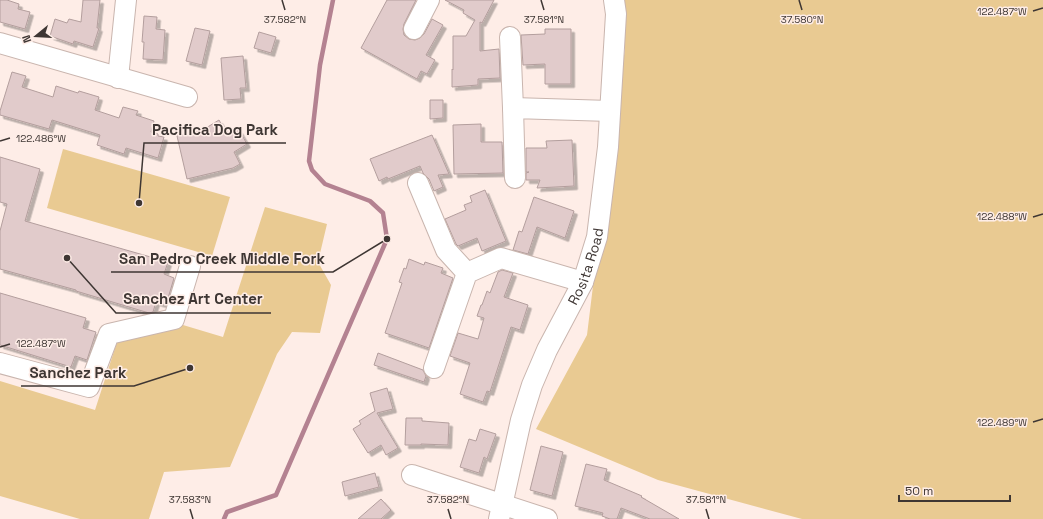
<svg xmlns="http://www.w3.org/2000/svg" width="1043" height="519" font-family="'Space Grotesk',sans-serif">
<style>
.green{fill:#e9ca92}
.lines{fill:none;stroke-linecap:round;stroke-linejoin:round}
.stream{stroke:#b48291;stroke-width:4.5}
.building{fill:#e1cbcb;stroke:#b39e9d;filter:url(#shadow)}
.minor-casing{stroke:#c9b5ae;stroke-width:22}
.minor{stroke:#fff;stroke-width:20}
.ticks{fill:none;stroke:#3e3633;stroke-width:1.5}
.labels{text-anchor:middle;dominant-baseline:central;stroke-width:3;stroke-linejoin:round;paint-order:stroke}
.street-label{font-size:14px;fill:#3e3633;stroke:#feede7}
.ticks-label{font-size:10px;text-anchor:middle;fill:#3e3633;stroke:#feede7;stroke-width:3;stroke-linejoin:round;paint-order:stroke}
.leader{fill:none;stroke:#3e3633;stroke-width:1.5}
.callout-dot{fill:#3e3633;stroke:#feede7;stroke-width:1.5}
.callout-label{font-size:15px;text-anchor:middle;font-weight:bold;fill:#3e3633;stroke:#feede7;stroke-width:3;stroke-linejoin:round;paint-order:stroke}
</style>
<defs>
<filter id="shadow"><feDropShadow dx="3.5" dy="3.5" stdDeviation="0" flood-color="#0004"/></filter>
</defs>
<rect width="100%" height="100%" fill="#feede7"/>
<g class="green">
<path d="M617 0H1043V519H802L658 480 536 429 587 335 605 188 625 49Z"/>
<path d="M63 149 230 197 212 256 47 208Z"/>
<path d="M265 207 327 224 318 262 331 285 320 333 292 332 277 354 230 467 164 472 149 519H80L0 496V381L95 410 117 342 173 322 223 337Z"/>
</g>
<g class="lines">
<path class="stream" d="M224 519 227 512 276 495 387 239 383 213 370 201 325 184 312 170 309 161 320 65 333 0"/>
</g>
<g class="building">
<path d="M0 0H7L19 4 18 9 30 12 25 29 0 22Z"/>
<path d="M83 0H100L97 28H99L93 47 74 41 73 44 50 36 55 19 67 23 69 19 81 22Z"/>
<path d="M387 0H416L404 24 403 29 404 35 409 39 415 40 420 38 424 34 432 19 443 25 426 55 435 60 427 74 421 71 417 79 361 48Z"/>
<path d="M445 0H494L482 23 480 22V51L499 49 500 78 478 79V85L452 87V69L453 70V36H466L475 20 463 13 464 10Z"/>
<path d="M144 16 157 17 156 29 165 30 163 60 143 59 144 42H142Z"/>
<path d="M195 28 210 31 202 65 186 61Z"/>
<path d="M545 29H571V84H545V64L523 65 521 35 545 34Z"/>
<path d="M259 32 276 37 271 53 254 48Z"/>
<path d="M243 56 246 88H240L241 99 224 100 221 58Z"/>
<path d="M12 72 26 76 22 87 53 97 56 86 78 93 79 91 99 97 95 110 119 118 123 107 138 111 136 115 154 121 151 132 158 134V136L164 137 158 158 126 148 124 154 97 145 100 135 52 120 49 129 0 115V111Z"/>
<path d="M430 100H443V118L430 119Z"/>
<path d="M219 120 228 136 239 130 247 144 234 152 240 164 233 168 187 179 177 136 201 131Z"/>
<path d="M481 124V142H502L503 173 454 174 453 125Z"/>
<path d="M432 135 449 174 438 175 443 187 434 191 429 179 423 173 420 166 388 179 387 177 379 181 370 159Z"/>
<path d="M572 140 574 186 537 188 540 180H526V173L529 172H526V148H547L546 141Z"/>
<path d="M0 157 40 169 25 221 168 262 164 274 174 278 166 305 156 302 153 312 149 313 76 291V290L0 269V231L7 204 0 202Z"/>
<path d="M485 190 506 241 482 251 477 238 458 246 456 244 445 219 466 210 464 205 472 202 470 196Z"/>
<path d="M534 197 574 211 565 238 537 227 528 254 513 250 519 231 522 232Z"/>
<path d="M409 259 424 265 425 262 443 268 441 273 453 278 429 348 385 333 402 283 399 282 404 268 406 269Z"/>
<path d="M502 270 513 273 504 297 528 305 520 330 511 327 490 392 487 391 483 402 460 394 470 363 450 356 458 333 478 339 484 318 477 316 481 305H482L487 291 490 293 498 272Z"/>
<path d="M0 293 86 318 83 328 96 332 87 360 75 356 71 367 0 345Z"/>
<path d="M378 353 423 370 426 376 424 382 374 365Z"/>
<path d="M387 388 393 409 377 413 398 448 386 455 381 445 368 453 353 429 361 424 359 421 375 411 370 393Z"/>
<path d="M406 418H422V421L449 423 448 445 421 444V445H405Z"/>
<path d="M480 429 496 434 487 459 484 457 479 473 460 467 469 439 476 441Z"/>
<path d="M541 446 563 452 552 496 530 490Z"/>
<path d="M586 464 607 469 604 480 642 496 641 497 679 519H650L621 508 617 519H610L602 516 603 513 575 506Z"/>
<path d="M375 473 379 487 345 496 342 482Z"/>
<path d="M381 499 391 510 381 519H358Z"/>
</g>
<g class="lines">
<g class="minor-casing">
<g id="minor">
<path d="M414 29 429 0"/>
<path d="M510 37 513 108"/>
<path d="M0 43 187 97"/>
<path d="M118 78 126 0"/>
<path d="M515 178 513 108 610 111"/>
<path d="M418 183 446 250 467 273"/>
<path d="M0 363 89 387 109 334 174 319 190 266"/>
<path d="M434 368 467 273 501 258 583 282"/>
<path d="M412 475 547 519"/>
<path id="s1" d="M499 519 521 420 532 385 547 350 583 282 597 237 608 147 616 14 614 0"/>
</g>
</g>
<use href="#minor" class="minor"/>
</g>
<path class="ticks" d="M282 0 285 10M541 0 544 10M799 0 802 10M1033 11 1043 8M0 141 10 138M1033 217 1043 214M0 347 10 344M1033 422 1043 419M190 509 193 519M448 509 451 519M706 509 709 519"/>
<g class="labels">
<g class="street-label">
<text stroke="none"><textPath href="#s1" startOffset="269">Rosita Road</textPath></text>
</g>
</g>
<g class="ticks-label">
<text x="1002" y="15">122.487°W</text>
<text x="285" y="23">37.582°N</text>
<text x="544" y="23">37.581°N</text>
<text x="802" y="23">37.580°N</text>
<text x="41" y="142">122.486°W</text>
<text x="1002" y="220">122.488°W</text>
<text x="41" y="347">122.487°W</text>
<text x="1002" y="426">122.489°W</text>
<text x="190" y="503">37.583°N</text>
<text x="448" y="503">37.582°N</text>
<text x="706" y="503">37.581°N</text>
</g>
<path class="leader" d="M139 203L144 143H286M387 239L333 272H111M67 258L116 313H271M190 368L134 386H21"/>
<g class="callout-dot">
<circle cx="139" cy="203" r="4"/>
<circle cx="387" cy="239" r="4"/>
<circle cx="67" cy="258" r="4"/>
<circle cx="190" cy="368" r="4"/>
</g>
<g class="callout-label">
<text x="215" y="135">Pacifica Dog Park</text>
<text x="222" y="264">San Pedro Creek Middle Fork</text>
<text x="193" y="304">Sanchez Art Center</text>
<text x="78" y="378">Sanchez Park</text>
</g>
<g transform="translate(36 36) rotate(252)" stroke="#feede7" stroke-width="3" paint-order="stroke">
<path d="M0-3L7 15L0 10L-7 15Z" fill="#3e3633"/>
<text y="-6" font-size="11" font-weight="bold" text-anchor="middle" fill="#3e3633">N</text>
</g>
<path d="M899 495v6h111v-6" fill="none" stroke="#3e3633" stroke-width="2"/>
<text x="905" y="495" font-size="12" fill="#3e3633" stroke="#feede7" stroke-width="3" paint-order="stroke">50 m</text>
</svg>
